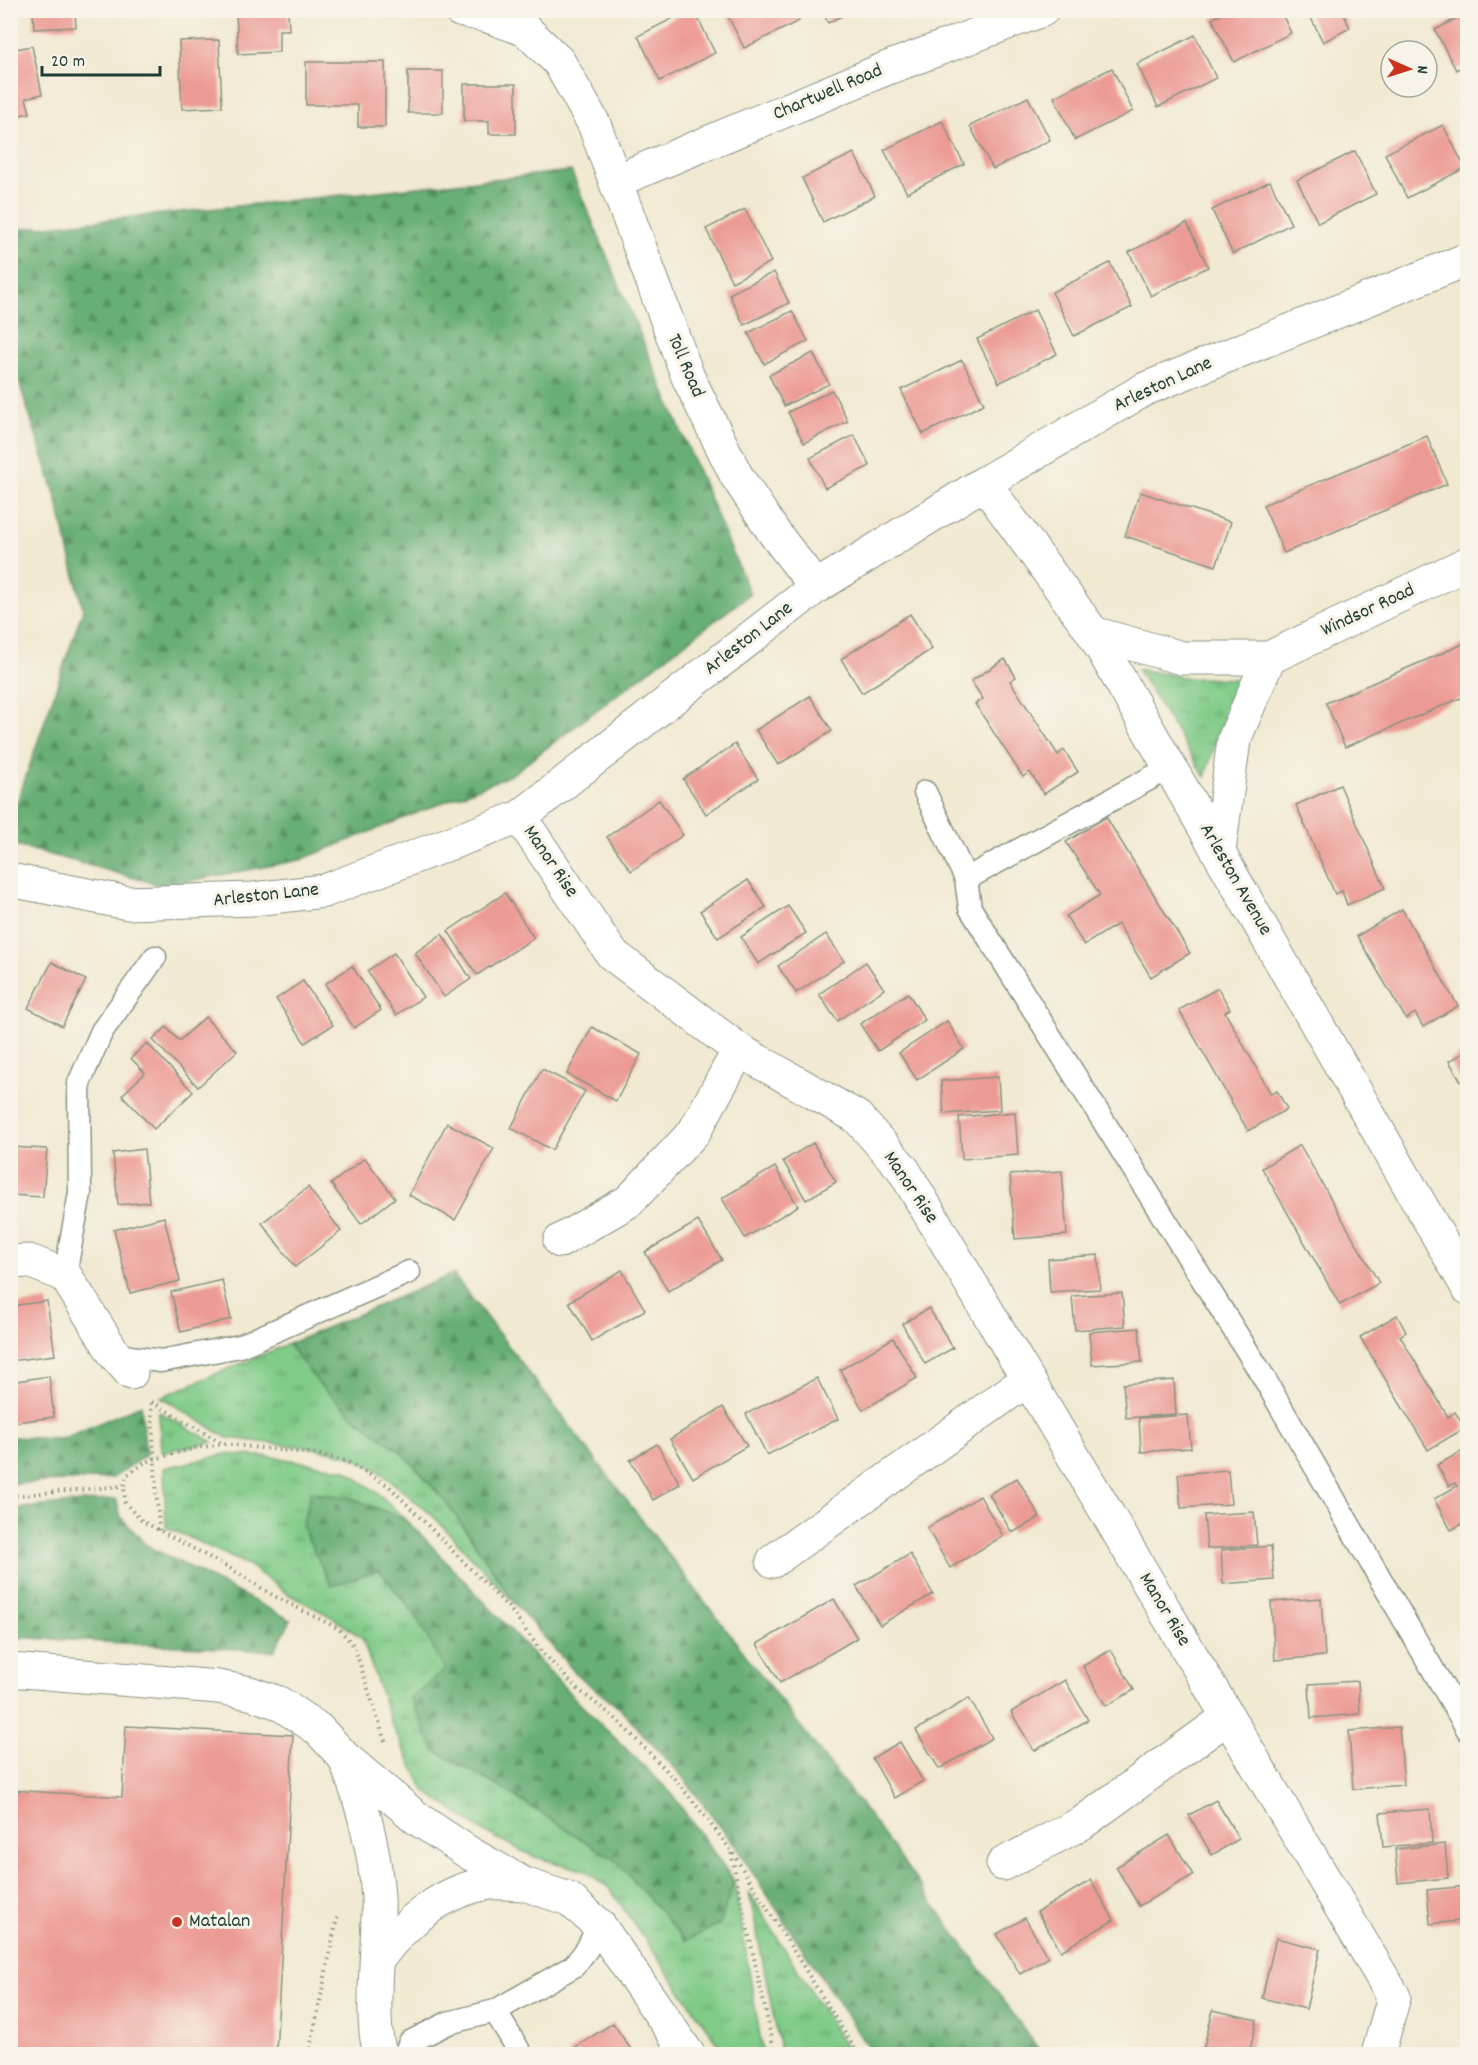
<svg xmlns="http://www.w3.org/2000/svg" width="1478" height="2065" font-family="Dekko,sans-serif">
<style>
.grass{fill:url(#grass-tufts);stroke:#50845e;stroke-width:1.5}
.forest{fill:url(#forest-firs);stroke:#447654;stroke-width:1.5}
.building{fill:#ec9b94}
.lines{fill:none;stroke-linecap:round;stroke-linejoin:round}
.lane-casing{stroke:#889383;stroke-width:25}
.street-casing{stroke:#889383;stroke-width:35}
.path{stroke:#889383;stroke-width:4;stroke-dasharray:1.5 4.5;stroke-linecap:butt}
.lane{stroke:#fff;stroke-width:22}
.street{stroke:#fff;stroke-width:33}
.poi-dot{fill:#c8321e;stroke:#f7f3e8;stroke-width:2}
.labels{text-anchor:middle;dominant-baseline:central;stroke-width:6;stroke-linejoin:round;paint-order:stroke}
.street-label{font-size:20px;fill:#1f3d34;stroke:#f7f3e8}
.poi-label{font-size:20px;fill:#1f3d34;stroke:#f7f3e8;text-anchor:start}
</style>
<defs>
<pattern id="grass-tufts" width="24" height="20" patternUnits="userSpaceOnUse" patternTransform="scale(1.5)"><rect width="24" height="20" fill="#80cb88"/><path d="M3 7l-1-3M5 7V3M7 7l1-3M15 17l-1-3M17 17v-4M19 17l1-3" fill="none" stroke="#68a670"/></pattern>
<pattern id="forest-firs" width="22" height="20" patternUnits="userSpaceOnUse" patternTransform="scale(1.5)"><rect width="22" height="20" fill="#68af74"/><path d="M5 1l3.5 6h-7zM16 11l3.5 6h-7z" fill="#559060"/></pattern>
</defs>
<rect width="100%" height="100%" fill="#f7f3e8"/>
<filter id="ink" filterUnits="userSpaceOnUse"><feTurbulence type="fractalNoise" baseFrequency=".0167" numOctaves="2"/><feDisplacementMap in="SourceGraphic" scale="12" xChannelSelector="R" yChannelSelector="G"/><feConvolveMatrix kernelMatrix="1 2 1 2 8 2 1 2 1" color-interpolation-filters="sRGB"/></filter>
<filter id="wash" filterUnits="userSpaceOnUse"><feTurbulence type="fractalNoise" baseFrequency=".008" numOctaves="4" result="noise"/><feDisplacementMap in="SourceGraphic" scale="24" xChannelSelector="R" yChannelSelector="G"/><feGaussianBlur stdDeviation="1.35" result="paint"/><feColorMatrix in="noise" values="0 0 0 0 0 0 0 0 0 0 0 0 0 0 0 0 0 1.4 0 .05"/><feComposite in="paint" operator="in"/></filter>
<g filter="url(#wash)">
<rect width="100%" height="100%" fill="#f1e9d2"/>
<g class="grass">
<path d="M1137 669 1189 678 1240 679 1221 725 1205 777Z"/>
<path d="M288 1344 321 1386 356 1418 404 1454 450 1507 517 1606 433 1516 376 1469 350 1456 314 1448 227 1438 161 1397Z"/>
<path d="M159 1412 213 1442 161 1452Z"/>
<path d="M226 1454 274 1457 346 1470 380 1495 424 1538 578 1702 671 1793 734 1881 763 2054H725L609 1888 585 1871 532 1856 485 1832 424 1790 391 1723 362 1638 332 1617 288 1594 248 1565 166 1527 164 1468Z"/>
<path d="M749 1892 850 2054H781Z"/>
</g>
<g class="forest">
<path d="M571 171 750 594 511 775 300 860 164 886 11 844V820L83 609 56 497 19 382 11 375 10 230Z"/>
<path d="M453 1274 877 1826 1042 2054H872L735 1846 681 1775 619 1708 577 1675 517 1606 450 1507 404 1454 356 1418 321 1386 288 1344Z"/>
<path d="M141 1405 146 1455 113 1478 11 1484V1437L62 1439Z"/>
<path d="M311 1492 351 1498 402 1518 424 1538 578 1702 671 1793 734 1881 720 1924 685 1941 618 1862 508 1792 434 1750 410 1698 445 1670 414 1613 379 1570 331 1586 302 1526Z"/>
<path d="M116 1499 121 1517 146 1545 291 1620 274 1651 11 1637V1509Z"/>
</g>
<g id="blocks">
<g class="building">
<path d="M33 10H75L76 27 34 29Z"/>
<path d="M236 10H288L289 30H279V52L238 54Z"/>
<path d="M689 10H694L715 53 660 81 638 36Z"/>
<path d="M725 10H794L799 21 744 48Z"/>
<path d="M822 10H853L828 23Z"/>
<path d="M1228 10H1280L1291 33 1234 62 1212 19Z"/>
<path d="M1307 10H1342L1350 28 1323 42Z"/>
<path d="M1468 12V63L1456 70 1435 30Z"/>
<path d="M1195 35 1216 78 1158 107 1137 64Z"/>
<path d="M219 40 222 107 182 109 179 41Z"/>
<path d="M32 46 42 94 26 98 30 113 10 117V50Z"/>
<path d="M306 62H385V127H358V105H306Z"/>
<path d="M1112 68 1133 111 1075 140 1054 97Z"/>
<rect x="408" y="71" width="35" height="42"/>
<path d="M464 84H516V134H489V121H464Z"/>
<path d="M1028 97 1050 140 993 169 970 126Z"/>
<path d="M942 121 964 164 907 193 884 150Z"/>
<path d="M1443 125 1465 168 1407 198 1385 154Z"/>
<path d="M1355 151 1376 194 1318 223 1297 180Z"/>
<path d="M854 153 875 196 823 222 802 178Z"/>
<path d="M1270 181 1291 224 1233 254 1212 210Z"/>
<path d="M745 209 771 262 732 282 706 229Z"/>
<path d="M1187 223 1208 267 1151 296 1129 252Z"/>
<path d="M1110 263 1132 307 1074 336 1052 292Z"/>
<path d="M774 272 789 303 744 325 729 294Z"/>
<path d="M1035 310 1057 354 999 383 977 339Z"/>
<path d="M792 311 808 341 764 364 748 333Z"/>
<path d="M813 353 829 384 784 406 769 375Z"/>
<path d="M962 360 984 404 923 434 901 390Z"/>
<path d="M832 390 848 421 804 443 788 412Z"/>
<path d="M854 435 870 466 825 488 810 458Z"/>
<path d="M1427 436 1447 484 1284 553 1263 505Z"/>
<path d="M1140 492 1231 522 1216 566 1125 536Z"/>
<path d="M910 614 932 649 862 693 841 659Z"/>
<path d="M1468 642V695L1345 747 1326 703Z"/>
<path d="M1005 659 1016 677 1010 681 1058 755 1064 750 1078 772 1044 794 1030 772 1023 777 975 704 983 699 971 681Z"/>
<path d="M810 696 832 731 778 765 756 730Z"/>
<path d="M735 744 758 779 706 814 683 779Z"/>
<path d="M1340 785 1385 888 1347 905 1342 891 1335 894 1296 805Z"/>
<path d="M659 800 683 835 631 871 607 837Z"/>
<path d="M1106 817 1190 953 1151 977 1118 924 1084 945 1066 916 1100 895 1066 842Z"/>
<path d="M748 880 766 907 718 938 700 911Z"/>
<path d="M505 893 534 938 477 975 448 931Z"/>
<path d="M788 906 806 933 758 964 741 937Z"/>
<path d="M1402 909 1458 1006 1423 1027 1415 1013 1406 1019 1357 936Z"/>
<path d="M442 934 471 979 444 997 415 953Z"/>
<path d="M826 934 844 961 796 993 778 966Z"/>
<path d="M394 953 423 997 396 1015 367 971Z"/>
<path d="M52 962 86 980 62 1026 28 1008Z"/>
<path d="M866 962 884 989 837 1021 819 994Z"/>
<path d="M352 966 381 1010 354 1028 325 984Z"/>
<path d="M303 981 333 1025 305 1043 276 999Z"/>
<path d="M1218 988 1230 1009 1225 1012 1271 1094 1277 1091 1287 1109 1248 1131 1179 1010Z"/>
<path d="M908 993 925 1020 878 1051 860 1024Z"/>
<path d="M205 1017 237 1051 198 1087 153 1040 166 1027 179 1041Z"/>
<path d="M947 1021 964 1049 917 1080 899 1053Z"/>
<path d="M592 1027 641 1054 616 1101 567 1074Z"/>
<path d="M147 1043 193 1092 154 1129 122 1095 145 1073 131 1058Z"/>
<path d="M1468 1051V1093L1449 1061Z"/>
<path d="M542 1069 585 1091 552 1150 511 1128Z"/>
<path d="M998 1077 1000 1110 944 1114 941 1081Z"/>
<path d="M1015 1112 1018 1155 962 1159 959 1117Z"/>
<path d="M447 1123 494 1148 455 1220 409 1195Z"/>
<path d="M813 1143 836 1182 806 1200 783 1161Z"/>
<path d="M1300 1145 1379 1283 1340 1305 1262 1168Z"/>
<path d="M10 1147 47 1149 43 1197 10 1195Z"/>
<path d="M144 1149 149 1202 118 1205 113 1153Z"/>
<path d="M365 1158 395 1198 361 1224 331 1184Z"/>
<path d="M775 1167 798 1206 745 1238 722 1198Z"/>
<path d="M1062 1171 1067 1235 1015 1239 1010 1175Z"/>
<path d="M308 1187 341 1231 295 1267 262 1223Z"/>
<path d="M164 1217 180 1281 130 1293 114 1230Z"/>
<path d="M698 1221 722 1260 668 1291 645 1252Z"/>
<path d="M1098 1255 1100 1289 1050 1292 1048 1259Z"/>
<path d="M622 1270 645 1310 592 1341 569 1302Z"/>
<path d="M222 1280 231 1319 181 1332 171 1292Z"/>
<path d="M1122 1293 1125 1326 1075 1330 1072 1296Z"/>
<path d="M47 1301 55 1355 10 1361V1306Z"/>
<path d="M929 1308 953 1348 925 1364 902 1324Z"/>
<path d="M1397 1315 1406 1332 1400 1336 1448 1417 1455 1412 1465 1428 1428 1450 1360 1337Z"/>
<path d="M1139 1328 1142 1362 1092 1365 1089 1332Z"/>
<path d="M893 1338 917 1378 863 1410 840 1370Z"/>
<path d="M49 1376 54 1417 10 1423V1382Z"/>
<path d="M817 1378 838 1419 767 1455 746 1414Z"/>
<path d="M1174 1380 1176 1414 1126 1418 1123 1384Z"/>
<path d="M723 1407 747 1446 693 1478 670 1439Z"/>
<path d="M1188 1415 1191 1448 1141 1452 1139 1418Z"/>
<path d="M657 1444 680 1484 653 1500 630 1460Z"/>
<path d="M1468 1448V1521L1451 1530 1434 1499 1457 1486 1455 1483 1449 1486 1437 1465Z"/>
<path d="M1228 1470 1231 1504 1181 1508 1178 1474Z"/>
<path d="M1017 1478 1040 1517 1012 1533 989 1494Z"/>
<path d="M980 1496 1003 1536 950 1568 927 1528Z"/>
<path d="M1254 1512 1257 1545 1207 1549 1204 1515Z"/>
<path d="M1271 1546 1274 1580 1223 1584 1221 1550Z"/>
<path d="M910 1554 933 1594 880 1625 856 1586Z"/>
<path d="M1321 1598 1325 1656 1275 1660 1271 1602Z"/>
<path d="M834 1599 857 1638 780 1683 757 1644Z"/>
<path d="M1111 1650 1134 1690 1106 1706 1083 1666Z"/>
<path d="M1065 1680 1088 1720 1034 1751 1011 1712Z"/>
<path d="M1358 1681 1360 1714 1311 1718 1309 1684Z"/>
<path d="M969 1698 992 1738 939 1769 916 1730Z"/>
<path d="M126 1726 293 1735 276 2054H10V1790L122 1797Z"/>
<path d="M1399 1727 1404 1785 1353 1789 1349 1731Z"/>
<path d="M900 1742 923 1781 895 1798 872 1758Z"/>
<path d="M1216 1800 1239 1839 1212 1855 1189 1815Z"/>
<path d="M1430 1809 1432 1843 1383 1847 1380 1813Z"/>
<path d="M1169 1835 1193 1875 1139 1906 1116 1867Z"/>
<path d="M1445 1844 1448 1878 1398 1883 1395 1849Z"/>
<path d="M1091 1880 1114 1920 1061 1951 1037 1912Z"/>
<path d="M1468 1886V1920L1430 1924 1427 1890Z"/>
<path d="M1025 1918 1048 1958 1020 1974 997 1934Z"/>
<path d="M1276 1938 1320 1949 1306 2009 1262 1998Z"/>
<path d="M1213 2010 1257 2020 1249 2054H1202Z"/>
<path d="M613 2023 634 2054H565Z"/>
</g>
</g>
</g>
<g filter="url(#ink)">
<use href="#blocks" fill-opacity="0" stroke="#889383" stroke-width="1.5"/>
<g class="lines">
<g class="lane-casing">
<g id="lane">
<path d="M925 792 966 879 1169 768"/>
<path d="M966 879 970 908 1261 1373 1468 1730"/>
<path d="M65 1275 80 1193 79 1083 102 1031 155 957"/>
<path d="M115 1355 161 1361 240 1346 409 1272"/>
<path d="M495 2011 574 1966 587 1949 599 1925"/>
<path d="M405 2054 410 2042 448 2023 495 2011 521 2054"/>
</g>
</g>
<g class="street-casing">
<g id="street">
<path d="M460 10 488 16 526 30 559 62 594 124 688 377 736 475 775 534 816 587"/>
<path d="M616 181 885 69 1042 10"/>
<path d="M984 483 1093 633 1468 1288"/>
<path d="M1093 633 1182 658H1269L1468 563"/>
<path d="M520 817 612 954 739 1050 857 1117 903 1169 1394 1997 1378 2054"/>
<path d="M1219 851 1234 740 1269 658"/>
<path d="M10 880 128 903 253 899 324 891 520 817 816 587 984 483 1145 389 1468 259"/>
<path d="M560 1241 629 1201 694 1132 739 1050"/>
<path d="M10 1262 29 1261 65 1275 115 1355 131 1373"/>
<path d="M773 1561 1027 1380"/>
<path d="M10 1670 218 1687 250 1693 279 1703 318 1729 345 1758 418 1819 469 1853 524 1884 569 1899 599 1925 688 2054"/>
<path d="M345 1759C363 1804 375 1850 378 1898 380 1934 368 2028 381 2054"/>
<path d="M1003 1864 1082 1823 1228 1717"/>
<path d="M378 1959C405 1922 444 1889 491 1883 501 1882 513 1884 523 1884"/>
</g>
</g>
<g class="path">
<path d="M152 1402 223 1444"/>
<path d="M151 1403 159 1531"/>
<path d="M10 1496 123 1486"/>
<path d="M385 1741 354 1646 339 1629 274 1596 233 1570 142 1521 125 1503 124 1486 127 1475 144 1463 155 1459 195 1448 224 1444 316 1454 346 1461 389 1486 510 1609 541 1651 576 1688 615 1718 674 1778 700 1810 730 1849 858 2054"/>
<path d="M731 1853 775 2054"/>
<path d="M309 2054 338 1914"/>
</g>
<use href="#lane" class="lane"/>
<use href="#street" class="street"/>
</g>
</g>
<circle class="poi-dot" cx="177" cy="1922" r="6"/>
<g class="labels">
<g class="street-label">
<text transform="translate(828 93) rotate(-23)">Chartwell Road</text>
<text transform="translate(685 366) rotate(67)">Toll Road</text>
<text transform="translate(1163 385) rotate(-25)">Arleston Lane</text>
<text transform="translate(1368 611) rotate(-25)">Windsor Road</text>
<text transform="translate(749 639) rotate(-38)">Arleston Lane</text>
<text transform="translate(550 862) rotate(56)">Manor Rise</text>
<text transform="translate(1235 880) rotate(60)">Arleston Avenue</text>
<text transform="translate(266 896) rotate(-6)">Arleston Lane</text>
<text transform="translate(910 1188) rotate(56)">Manor Rise</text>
<text transform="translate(1164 1610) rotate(59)">Manor Rise</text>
</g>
<g class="poi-label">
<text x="189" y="1922">Matalan</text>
</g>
</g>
<rect width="1478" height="2065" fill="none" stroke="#f7f3e8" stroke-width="36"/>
<g transform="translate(1409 69) rotate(93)"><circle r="28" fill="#f7f3e8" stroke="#a1aaa0" stroke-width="1.5"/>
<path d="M0-4.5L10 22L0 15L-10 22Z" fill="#c8321e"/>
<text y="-9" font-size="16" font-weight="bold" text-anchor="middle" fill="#1f3d34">N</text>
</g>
<path d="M42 66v9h118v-9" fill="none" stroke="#1f3d34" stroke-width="3"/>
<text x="51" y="66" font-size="18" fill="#1f3d34" stroke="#f7f3e8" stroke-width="4.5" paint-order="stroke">20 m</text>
</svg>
